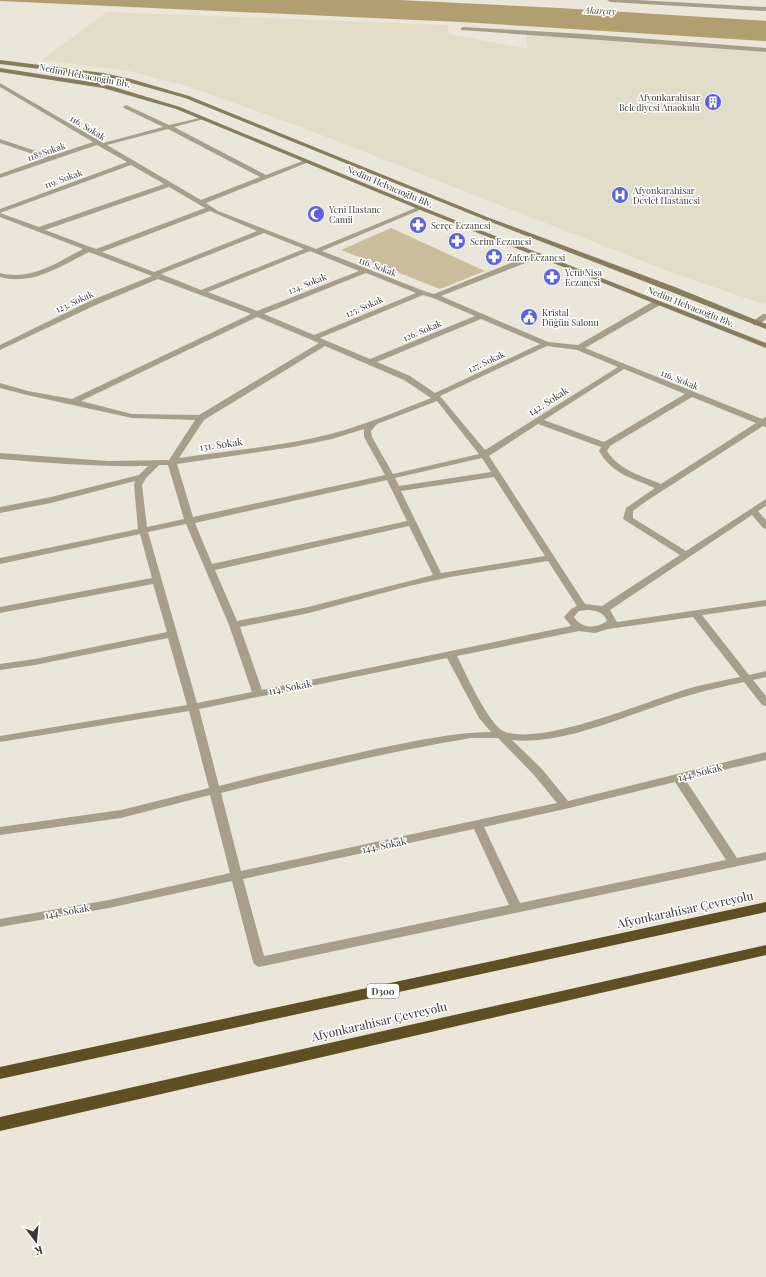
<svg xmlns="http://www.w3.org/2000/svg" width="766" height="1277" font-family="'Playfair Display',serif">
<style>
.built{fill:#e3dcc9}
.green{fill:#cabd9c}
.water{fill:#b19f70}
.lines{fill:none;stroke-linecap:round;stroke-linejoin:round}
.street{fill:#a79f8b;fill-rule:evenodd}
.secondary{fill:#887c5f;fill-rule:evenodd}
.highway{fill:#5f4f22;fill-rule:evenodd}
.labels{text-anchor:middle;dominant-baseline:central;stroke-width:3;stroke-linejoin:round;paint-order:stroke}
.far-water-label{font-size:9px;font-style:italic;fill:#4a3c16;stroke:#fff}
.far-street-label{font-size:9px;fill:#3a3834;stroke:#fff}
.far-poi-label{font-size:9px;fill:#3a3834;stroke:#fff;text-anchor:start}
.shield{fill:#fff;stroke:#757471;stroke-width:1}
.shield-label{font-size:9px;font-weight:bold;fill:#3a3834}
.street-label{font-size:10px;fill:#3a3834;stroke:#fff}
.near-street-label{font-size:12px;fill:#3a3834;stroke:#fff}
</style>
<rect width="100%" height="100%" fill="#eae6da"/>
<path class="built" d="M107 12 447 25 449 34 528 49 526 32 766 52V303L763 304 673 273 301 127 187 86 129 71 42 60Z"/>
<path class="green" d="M391 228 485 271 440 289 341 250Z"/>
<path class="water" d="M0 0H399L559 8 766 21V41L460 22 0 1Z"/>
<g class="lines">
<g class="street">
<path d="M607 0H637L766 7V11L610 2Z"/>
<path d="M463 27 584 34 766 48V52L461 30V28Z"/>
<path d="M0 83 103 143 163 127 124 108 123 107 126 105 169 125 204 117V119L174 127 266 175 305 160H309V162L206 203 218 211 316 249 418 207H422V209L322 251 424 291 434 294 535 253H541V257L441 296 548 342 578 345 654 301H660V305L585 348 762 419 766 417V427L763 426 645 502 633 511V518L686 551 766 499V506L758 511 766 520V529L763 528 752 515 610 610 617 622 766 600V606L702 615 749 675 766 671V677L753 680 766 696V706L762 705 744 682C727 686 710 689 694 694 639 709 568 746 512 740L542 769 568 801 766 752V760L685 779 737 858 766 852V860L259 967 255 965 253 962 232 881 109 908 0 927V919L109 900 230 873 210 795 121 818 0 835V827L121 810 209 788 189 711 0 742V736L187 705 168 638 35 665 0 670V664L35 659 167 632 153 584 0 613V607L152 578 140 534 0 564V558L138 529 134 485 135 481 51 503 0 513V507L51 497 139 475 148 466C99 467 49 463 0 459V453L108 461 169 460 195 420 132 418 27 395 0 388V383L28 391 72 399 251 314 158 279 98 304 0 350V345L92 300 152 276 89 252C61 266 32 286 0 277V273C31 281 56 263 83 249L0 217V209L127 162 97 145 0 178V174L45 158 0 143V139L51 156 93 142 0 87ZM168 129 260 177 201 200 107 145ZM131 165 164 184 39 227 0 213ZM169 187 205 208 96 249 45 230ZM210 211 257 231 154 272 102 252ZM264 233 304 249 201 290 161 274ZM310 251 359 271 257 311 208 292ZM366 273 416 293 314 335 264 314ZM423 295 433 298 475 316 370 359 320 338ZM257 317 319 343 199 415 132 414 81 401ZM481 319 540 344 435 393 410 376 377 362ZM325 346 404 380 431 398C398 411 365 425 330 434 281 447 229 450 179 458L204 420ZM547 346 577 350 618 367 485 450 440 396ZM624 369 685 394 604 442 544 420ZM692 397 756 423 661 484C642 476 619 470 607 451L610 446ZM437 401 479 454 393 474 372 437 371 431 377 424ZM538 424 601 447 599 451C612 474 632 478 655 488L626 508 623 519 680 555 602 606 585 604 489 456ZM364 429V437L385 475 193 517 177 464 293 447 332 439ZM482 458 491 472 399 486 395 478ZM159 465H168L184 519 147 527 142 485 146 478ZM494 477 545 556 441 573 401 491ZM387 480 407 521 212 564 195 523ZM186 524 229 625 252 692 197 703 148 532ZM409 526 433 575 308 607 237 621 215 570ZM548 561 577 606 571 609 564 617 571 626 262 690 240 627 309 613 409 586 450 577ZM586 610C595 610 604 612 607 621 595 629 582 629 574 617L579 611ZM693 617 740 677C722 681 704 684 687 689 645 702 544 745 505 732 489 726 465 672 457 656L579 631 595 633 608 629ZM447 658 479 718 491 732C454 732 417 741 380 748 326 760 272 772 219 786L199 709ZM471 738H498L534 775 557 803 241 871 221 793C304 772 387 752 471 738ZM675 782 726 860 520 903 484 827 565 809ZM474 829 509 905 264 956 243 879Z"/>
<path d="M763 314H766V319L759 325H753V321Z"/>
</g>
<g class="secondary">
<path d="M0 60 103 73 131 79 189 96 487 217 675 287 766 324V329L669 291 483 219 185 98 128 82 103 77 0 64Z"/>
<path d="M0 68 104 84 180 107 422 207 766 343V348L418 209 176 109 103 88 0 72Z"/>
</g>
<g class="highway">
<path d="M766 902V912L0 1079V1067Z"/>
<path d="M766 945V955L0 1131V1117Z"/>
</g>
</g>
<defs>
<g id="building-disc" transform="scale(0.9)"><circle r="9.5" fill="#5e61d9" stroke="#fff"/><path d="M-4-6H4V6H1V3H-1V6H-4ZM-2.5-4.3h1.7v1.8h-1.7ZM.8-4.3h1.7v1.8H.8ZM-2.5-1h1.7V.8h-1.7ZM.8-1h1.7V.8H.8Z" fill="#fff"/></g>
<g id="hospital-disc" transform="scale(0.9)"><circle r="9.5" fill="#5e61d9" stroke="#fff"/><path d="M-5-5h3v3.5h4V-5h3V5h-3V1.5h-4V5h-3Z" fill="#fff"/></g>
<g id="mosque-disc" transform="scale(0.9)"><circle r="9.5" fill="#5e61d9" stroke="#fff"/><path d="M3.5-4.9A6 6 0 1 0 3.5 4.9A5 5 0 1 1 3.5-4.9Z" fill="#fff"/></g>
<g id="pharmacy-disc" transform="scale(0.9)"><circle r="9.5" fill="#5e61d9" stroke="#fff"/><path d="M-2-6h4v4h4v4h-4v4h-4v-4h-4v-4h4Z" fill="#fff"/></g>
<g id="civic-disc" transform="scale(0.9)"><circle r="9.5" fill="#5e61d9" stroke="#fff"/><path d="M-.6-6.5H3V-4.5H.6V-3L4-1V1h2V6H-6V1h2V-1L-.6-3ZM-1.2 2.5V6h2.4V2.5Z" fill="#fff"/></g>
</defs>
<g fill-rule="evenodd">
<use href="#building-disc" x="713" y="102"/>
<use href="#hospital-disc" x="620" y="195"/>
<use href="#mosque-disc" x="316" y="214"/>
<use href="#pharmacy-disc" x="418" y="225"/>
<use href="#pharmacy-disc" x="457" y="241"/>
<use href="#pharmacy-disc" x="494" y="257"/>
<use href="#pharmacy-disc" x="552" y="277"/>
<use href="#civic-disc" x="529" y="317"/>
</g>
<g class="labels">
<g class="far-water-label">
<text transform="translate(600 10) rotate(3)">Akarçay</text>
</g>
<g class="far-street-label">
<text transform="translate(85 75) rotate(11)">Nedim Helvacıoğlu Blv.</text>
<text transform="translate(88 127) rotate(31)">116. Sokak</text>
<text transform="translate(46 151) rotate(-19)">118. Sokak</text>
<text transform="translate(63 178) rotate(-20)">119. Sokak</text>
<text transform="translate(390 186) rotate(23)">Nedim Helvacıoğlu Blv.</text>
<text transform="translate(378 266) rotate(21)">116. Sokak</text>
<text transform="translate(307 283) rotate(-22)">124. Sokak</text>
<text transform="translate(74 301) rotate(-25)">123. Sokak</text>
<text transform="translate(364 306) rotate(-23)">125. Sokak</text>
<text transform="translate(691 306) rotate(22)">Nedim Helvacıoğlu Blv.</text>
<text transform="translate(422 330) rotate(-23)">126. Sokak</text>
<text transform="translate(486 361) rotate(-25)">127. Sokak</text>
<text transform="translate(680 379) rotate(22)">116. Sokak</text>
</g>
<g class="far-poi-label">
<text x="700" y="97" text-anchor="end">Afyonkarahisar<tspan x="700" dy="10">Belediyesi Anaokulu</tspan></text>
<text x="633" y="190">Afyonkarahisar<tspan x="633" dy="10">Devlet Hastanesi</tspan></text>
<text x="329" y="209">Yeni Hastane<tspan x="329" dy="10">Camii</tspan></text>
<text x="431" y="225">Serçe Eczanesi</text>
<text x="470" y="241">Serim Eczanesi</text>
<text x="507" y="257">Zafer Eczanesi</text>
<text x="565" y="272">Yeni Nisa<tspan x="565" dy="10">Eczanesi</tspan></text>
<text x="542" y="312">Kristal<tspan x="542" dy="10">Düğün Salonu</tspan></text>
</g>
<rect class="shield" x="367" y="984" width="32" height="14" rx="3"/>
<g class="shield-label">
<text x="383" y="991">D300</text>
</g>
<g class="street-label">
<text transform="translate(548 401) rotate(-32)">142. Sokak</text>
<text transform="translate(221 444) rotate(-8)">131. Sokak</text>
<text transform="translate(290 687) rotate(-11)">114. Sokak</text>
<text transform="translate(700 772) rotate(-14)">144. Sokak</text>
<text transform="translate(384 845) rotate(-12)">144. Sokak</text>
<text transform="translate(67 911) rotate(-10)">144. Sokak</text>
</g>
<g class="near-street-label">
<text transform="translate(685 909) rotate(-12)">Afyonkarahisar Çevreyolu</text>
<text transform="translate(379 1021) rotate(-13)">Afyonkarahisar Çevreyolu</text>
</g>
</g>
<g transform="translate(36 1241) rotate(164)" stroke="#ffffff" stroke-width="3" paint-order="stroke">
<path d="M0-3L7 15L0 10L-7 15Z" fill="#3a3834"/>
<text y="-6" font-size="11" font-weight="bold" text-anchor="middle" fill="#3a3834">K</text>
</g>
</svg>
